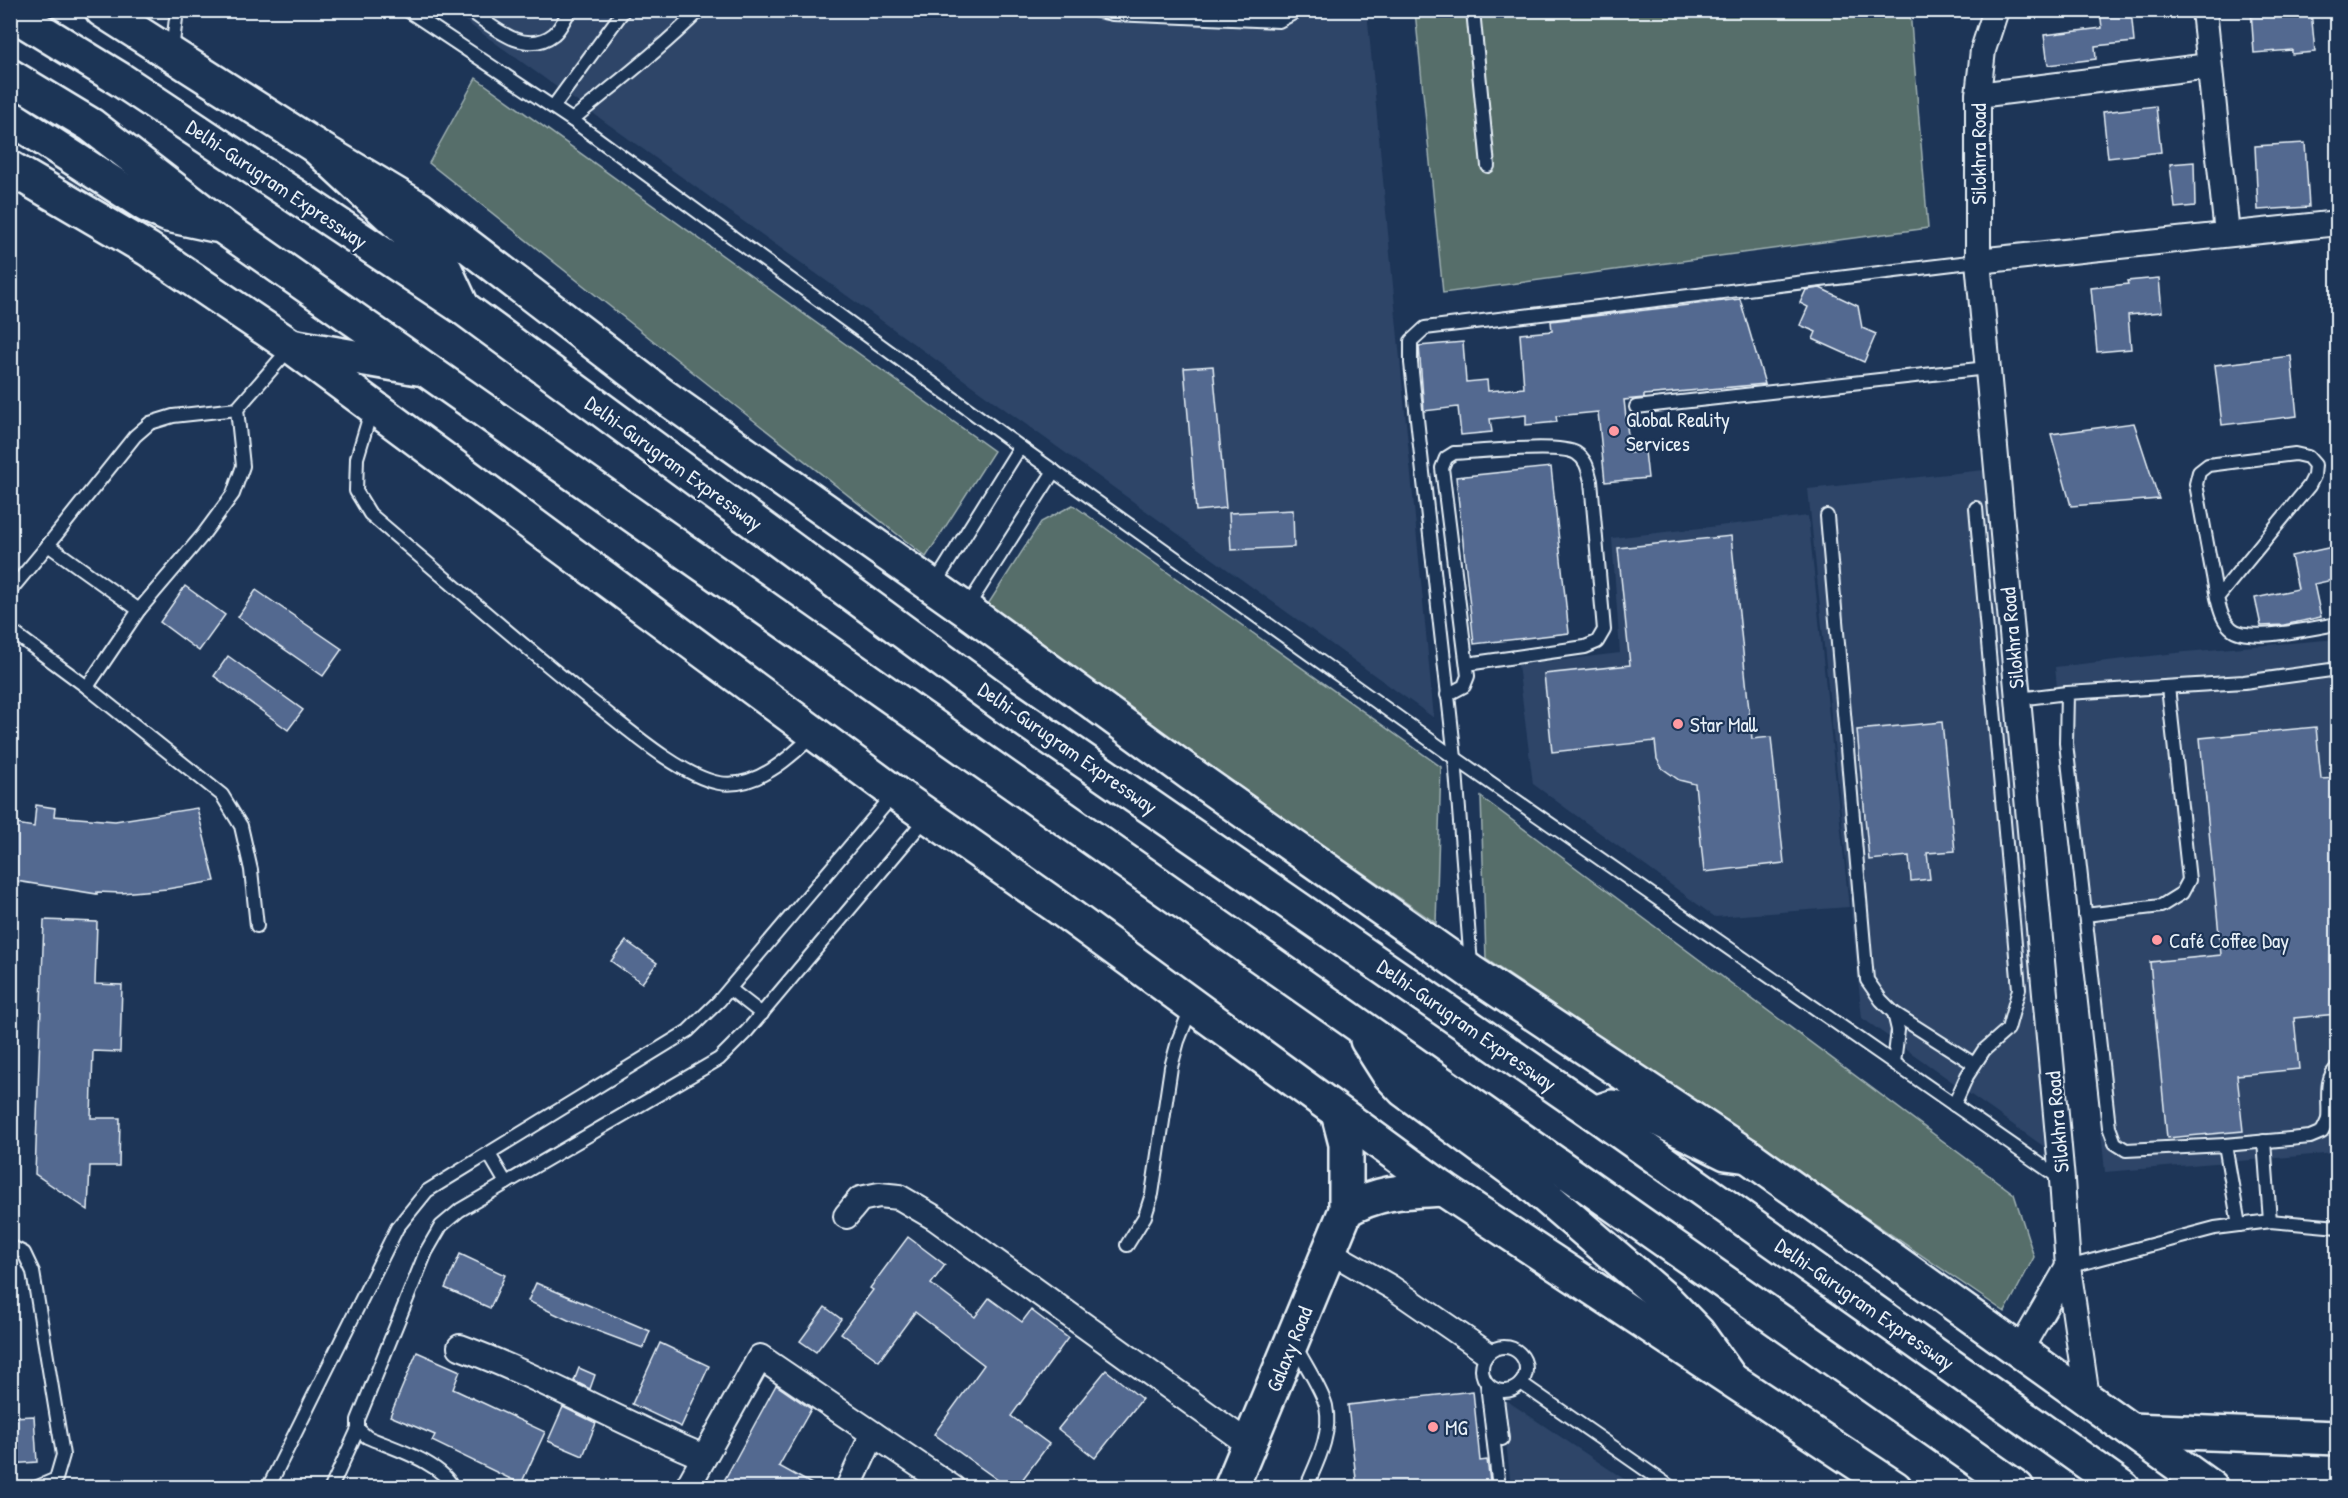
<svg xmlns="http://www.w3.org/2000/svg" width="2348" height="1498" font-family="'Patrick Hand',sans-serif">
<style>
.built{fill:#2d4568}
.green{fill:#566e6b;stroke:#9fb0b2;stroke-width:1.5}
.building{fill:#536990;stroke:#e8f1f8;stroke-width:1.5}
.lines{fill:none;stroke-linecap:round;stroke-linejoin:round}
.lane-casing{stroke:#e8f1f8;stroke-width:16}
.street-casing{stroke:#e8f1f8;stroke-width:28}
.secondary-casing{stroke:#e8f1f8;stroke-width:38}
.highway-casing{stroke:#e8f1f8;stroke-width:38}
.lane{stroke:#1d3557;stroke-width:12}
.street{stroke:#1d3557;stroke-width:24}
.secondary{stroke:#1d3557;stroke-width:33}
.highway{stroke:#1d3557;stroke-width:33}
.poi-dot{fill:#ff9aa2;stroke:#1d3557;stroke-width:2}
.labels{text-anchor:middle;dominant-baseline:central;stroke-width:4.5;stroke-linejoin:round;paint-order:stroke}
.street-label{font-size:21px;fill:#e8f1f8;stroke:#1d3557}
.poi-label{font-size:21px;fill:#e8f1f8;stroke:#1d3557;text-anchor:start}
</style>
<rect width="100%" height="100%" fill="#1d3557"/>
<filter id="ink" filterUnits="userSpaceOnUse"><feTurbulence type="fractalNoise" baseFrequency=".0167" numOctaves="2"/><feDisplacementMap in="SourceGraphic" scale="12" xChannelSelector="R" yChannelSelector="G"/><feConvolveMatrix kernelMatrix="1 2 1 2 8 2 1 2 1" color-interpolation-filters="sRGB"/></filter>
<g filter="url(#ink)">
<g class="built">
<path d="M451 11H1367L1434 718Z"/>
<path d="M1984 470 2046 1148 1862 1018 1808 489Z"/>
<path d="M1808 516 1849 907 1715 917 1533 784 1518 665 1620 653 1612 538Z"/>
<path d="M2337 639V1153L2105 1172 2055 667 2185 652Z"/>
<path d="M1501 1397 1636 1487H1511Z"/>
</g>
<g class="green">
<path d="M1415 11H1910L1928 228 1443 293Z"/>
<path d="M476 78 994 451 926 557 429 163Z"/>
<path d="M1073 505 1441 767 1436 923 983 612 1041 522Z"/>
<path d="M1481 797 2014 1194 2034 1257 2005 1312 1486 959Z"/>
</g>
<g class="building">
<path d="M2100 10H2131L2134 42 2095 46 2096 59 2048 65 2044 35 2102 28Z"/>
<path d="M2251 10H2272V14L2311 11 2315 52 2292 54V50L2254 53Z"/>
<path d="M2156 106 2161 152 2108 158 2103 112Z"/>
<path d="M2305 143 2309 207 2258 210 2255 146Z"/>
<path d="M2194 162 2195 206 2175 208 2170 164Z"/>
<path d="M2159 278 2162 312 2128 315 2131 349 2097 352 2091 288 2128 284 2127 281Z"/>
<path d="M1820 288 1858 306 1862 328 1876 334 1864 362 1813 339 1816 332 1800 325 1808 307 1800 303 1806 290Z"/>
<path d="M1740 299 1765 384 1644 395V398L1624 400 1630 453 1645 451 1648 478 1605 482 1598 412 1556 416 1557 422 1526 425V415L1490 419 1492 432 1461 435 1458 407 1424 411 1419 346 1463 342 1466 382 1487 380 1488 391 1524 388 1520 334 1552 331 1551 321Z"/>
<path d="M2291 356 2297 416 2222 425 2215 365Z"/>
<path d="M1213 366 1226 508 1196 511 1184 368Z"/>
<path d="M2134 423 2159 499 2071 506 2051 434Z"/>
<path d="M1551 467 1569 633 1474 644 1456 477Z"/>
<path d="M1293 510 1294 547 1231 550 1229 513Z"/>
<path d="M1731 536 1752 739 1771 737 1784 863 1704 872 1695 784 1679 780 1662 768 1657 759 1655 741 1552 752 1544 674 1630 665 1618 548Z"/>
<path d="M2337 546V579L2314 584 2321 617 2284 625 2261 626 2255 598 2298 589 2291 556Z"/>
<path d="M185 586 225 615 199 651 160 622Z"/>
<path d="M256 590 342 649 323 676 238 617Z"/>
<path d="M228 656 303 710 288 730 214 676Z"/>
<path d="M1942 722 1955 851 1927 853 1930 879 1911 881 1909 856 1869 860 1857 730Z"/>
<path d="M2316 727 2321 779 2337 778V1014L2294 1018 2299 1069 2237 1075 2243 1131 2167 1138 2150 962 2221 955 2200 738Z"/>
<path d="M36 805 55 808 54 816 115 821 197 808 215 881 167 889 121 893 97 892V894L10 880V823L34 827Z"/>
<path d="M44 920 97 922 95 984 122 985 120 1052 93 1051 91 1118H120L119 1166H90L88 1210 35 1174Z"/>
<path d="M626 941 657 963 642 983 611 961Z"/>
<path d="M908 1237 945 1265 931 1284 975 1317 989 1298 1022 1322 1031 1310 1068 1338 1011 1416 1049 1444 1016 1488H1009L934 1434 984 1365 915 1312 879 1361 841 1333 873 1290 870 1288Z"/>
<path d="M460 1254 505 1275 490 1308 445 1288Z"/>
<path d="M536 1283 650 1331 643 1348 568 1320 528 1301Z"/>
<path d="M825 1307 841 1319 816 1352 800 1341Z"/>
<path d="M660 1343 709 1366 681 1427 632 1404Z"/>
<path d="M417 1352 460 1371 453 1389 545 1432 521 1484 432 1441 435 1435 390 1416Z"/>
<path d="M579 1368 595 1375 590 1389 574 1381Z"/>
<path d="M1106 1370 1142 1399 1095 1458 1058 1429Z"/>
<path d="M776 1385 811 1409 779 1466 819 1488H720Z"/>
<path d="M1473 1391 1480 1461 1487 1460 1491 1488H1357L1348 1405Z"/>
<path d="M563 1407 596 1423 583 1456 548 1441Z"/>
<path d="M34 1416 37 1462 10 1464V1417Z"/>
</g>
<g class="lines">
<g class="lane-casing">
<g id="lane">
<path d="M407 10 572 120 1020 447 1455 758 2061 1179"/>
<path d="M469 10C493 27 525 57 554 34 560 29 565 18 570 10"/>
<path d="M1093 10 1112 14 1279 21 1299 10"/>
<path d="M1473 10 1488 166"/>
<path d="M172 51 177 10"/>
<path d="M553 107 624 10"/>
<path d="M572 120C615 84 660 50 700 10"/>
<path d="M1636 407 1987 368"/>
<path d="M372 408 357 458 356 491 370 514C444 577 517 641 593 702 624 726 680 776 719 783 755 789 789 759 813 735"/>
<path d="M1827 516 1867 980 1881 1000 1894 1013 1898 1030 1894 1063"/>
<path d="M934 585 1020 447"/>
<path d="M10 591 48 545"/>
<path d="M2217 598 2196 484 2199 472 2208 465 2295 454 2308 457 2315 465 2314 476 2309 486 2217 598C2220 609 2222 620 2231 628 2248 644 2314 627 2338 624"/>
<path d="M966 609 1054 471"/>
<path d="M139 610 48 545 135 436 150 423 173 416 237 409 291 347"/>
<path d="M10 630 87 687 222 795 241 826 251 870 257 926"/>
<path d="M87 687 139 610 202 536 233 494 243 466 237 409"/>
<path d="M1447 695 1464 686 1468 676 1442 468 1446 458 1454 453C1477 452 1559 443 1576 453 1587 460 1588 470 1591 481L1604 630 1597 642 1585 647 1467 664"/>
<path d="M2018 699 2067 693"/>
<path d="M2085 915 2161 906 2182 893 2189 880 2168 687"/>
<path d="M1471 965 1455 758 1419 437 1411 363V341L1425 328 1978 261"/>
<path d="M730 989 762 1014"/>
<path d="M1894 1013 1974 1064"/>
<path d="M1954 1105 1967 1076 1984 1050 2008 1029 2019 989 1976 508"/>
<path d="M2264 1141 2270 1221"/>
<path d="M2225 1145 2310 1137 2322 1132C2324 1128 2327 1123 2328 1119 2330 1103 2323 1078 2338 1067"/>
<path d="M489 1154 506 1183"/>
<path d="M2239 1225 2225 1145 2126 1150 2115 1143 2109 1127 2066 743 2067 693 2244 682 2338 669"/>
<path d="M1127 1245 1145 1216 1152 1194 1171 1067 1178 1041 1191 1008"/>
<path d="M10 1246 24 1253 33 1272 63 1455 56 1479 35 1488"/>
<path d="M1332 1247 1393 1282 1492 1350"/>
<path d="M1327 1256 1391 1293 1485 1358"/>
<path d="M2068 1267 2215 1228 2270 1221 2338 1227"/>
<circle cx="1504" cy="1369" r="22"/>
<path d="M1296 1347C1304 1363 1322 1390 1326 1406 1332 1435 1317 1462 1306 1488"/>
<path d="M1521 1383 1672 1488"/>
<path d="M1487 1384 1499 1488"/>
<path d="M1496 1391 1502 1439"/>
<path d="M358 1429 367 1437C392 1448 442 1462 453 1488"/>
<path d="M268 1488 397 1228 427 1191 688 1031 719 1001 895 793"/>
<path d="M331 1488 358 1429V1420L426 1252 441 1226 460 1210 719 1059 747 1031 927 817"/>
</g>
</g>
<g class="street-casing">
<g id="street">
<path d="M1996 10 1983 50 1978 95V261L2062 1180 2068 1267 2087 1397"/>
<path d="M2204 10 2227 234"/>
<path d="M1978 95 2209 66"/>
<path d="M1978 261 2338 223"/>
<path d="M846 1216 860 1199 879 1195 899 1197 935 1218 1250 1445"/>
<path d="M460 1347C544 1378 621 1423 704 1457"/>
<path d="M2020 1350 2068 1267"/>
<path d="M687 1488 760 1357 953 1488"/>
<path d="M848 1488 873 1434"/>
</g>
</g>
<g class="secondary-casing">
<g id="secondary">
<path d="M102 10 315 146 420 209 665 397 965 609 1191 774 1471 972 1748 1156 2211 1488"/>
<path d="M10 168 148 249 291 346 895 793 1058 907 1443 1189 1895 1488"/>
<path d="M1346 1210C1379 1191 1406 1191 1443 1189"/>
<path d="M2130 1430 2338 1438"/>
<path d="M1231 1488 1346 1210V1144L1338 1113"/>
</g>
</g>
<g class="highway-casing">
<g id="highway">
<path d="M10 12 121 80 462 307 1003 705 1594 1113 2123 1488"/>
<path d="M10 76 91 125 223 227 2017 1488"/>
<path d="M10 117 146 205 168 215 215 225"/>
<path d="M315 146 443 265 462 306"/>
<path d="M291 346 418 368"/>
<path d="M1367 1040 1388 1073 1404 1090 1530 1183 1667 1301 1698 1333 1730 1378"/>
<path d="M1594 1113 1612 1107 1644 1112 1726 1153 1748 1156"/>
</g>
</g>
<use href="#lane" class="lane"/>
<use href="#street" class="street"/>
<use href="#secondary" class="secondary"/>
<use href="#highway" class="highway"/>
</g>
</g>
<g class="poi-dot">
<circle cx="1614" cy="431" r="6"/>
<circle cx="1678" cy="724" r="6"/>
<circle cx="2157" cy="940" r="6"/>
<circle cx="1433" cy="1427" r="6"/>
</g>
<g class="labels">
<g class="street-label">
<text transform="translate(1978 154) rotate(-90)">Silokhra Road</text>
<text transform="translate(277 184) rotate(34)">Delhi-Gurugram Expressway</text>
<text transform="translate(674 463) rotate(36)">Delhi-Gurugram Expressway</text>
<text transform="translate(2012 638) rotate(-95)">Silokhra Road</text>
<text transform="translate(1068 748) rotate(35)">Delhi-Gurugram Expressway</text>
<text transform="translate(1467 1025) rotate(35)">Delhi-Gurugram Expressway</text>
<text transform="translate(2057 1122) rotate(-95)">Silokhra Road</text>
<text transform="translate(1865 1304) rotate(35)">Delhi-Gurugram Expressway</text>
<text transform="translate(1289 1349) rotate(-68)">Galaxy Road</text>
</g>
<g class="poi-label">
<text x="1626" y="419">Global Reality<tspan x="1626" dy="24">Services</tspan></text>
<text x="1690" y="724">Star Mall</text>
<text x="2169" y="940">Café Coffee Day</text>
<text x="1445" y="1427">MG</text>
</g>
</g>
<rect width="2348" height="1498" fill="none" stroke="#1d3557" stroke-width="36"/>
<rect x="18" y="18" width="2312" height="1462" fill="none" stroke="#e8f1f8" stroke-width="2" filter="url(#ink)"/>
</svg>
